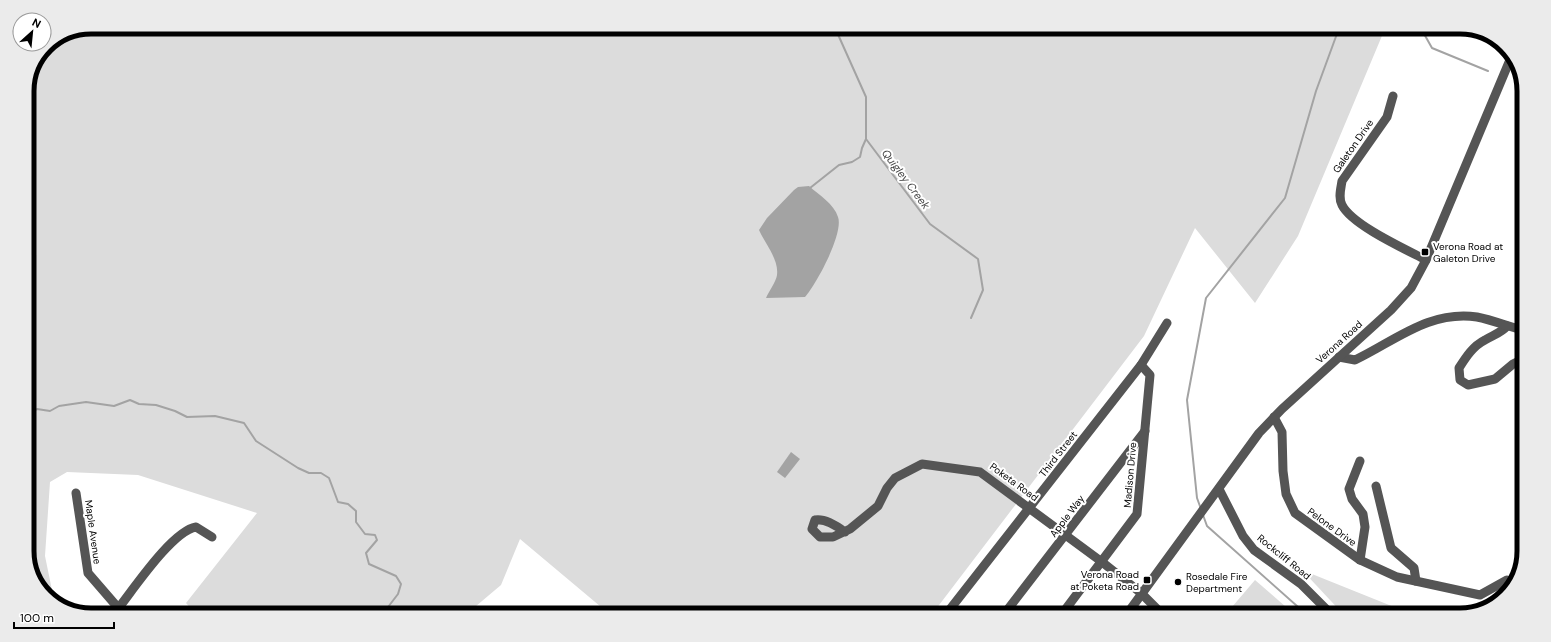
<svg xmlns="http://www.w3.org/2000/svg" width="1551" height="642" font-family="'DM Sans',sans-serif">
<style>
.green{fill:#dcdcdc}
.water{fill:#a3a3a3}
.lines{fill:none;stroke-linecap:round;stroke-linejoin:round}
.stream{stroke:#a3a3a3;stroke-width:2}
.minor{stroke:#555;stroke-width:9}
.poi-dot{fill:#000;stroke:#fff;stroke-width:1.5}
.labels{text-anchor:middle;dominant-baseline:central;stroke-width:4;stroke-linejoin:round;paint-order:stroke}
.street-label{font-size:10px;fill:#000;stroke:#fff}
.poi-label{font-size:10px;fill:#000;stroke:#fff;text-anchor:start}
.water-label{font-size:11px;font-style:italic;fill:#444;stroke:#fff}
.rim{fill:none;stroke:#000;stroke-width:5}
</style>
<rect width="100%" height="100%" fill="#fff"/>
<g class="green">
<path d="M91 27 1384 31 1298 236 1255 303 1195 228 1144 336 933 613 607 612 520 539 501 585 469 612 193 611 186 603 257 513 138 475 67 472 50 482 45 556 54 600 40 590 27 555V87L46 46Z"/>
<path d="M1302 570 1414 615H1344Z"/>
<path d="M1255 580 1294 614H1241L1232 607Z"/>
</g>
<g class="water">
<path d="M809 186C819 195 834 204 838 217 844 233 816 285 805 297L766 298C769 291 776 282 777 275 779 259 765 244 759 230L767 218 794 190 798 187Z"/>
<path d="M791 452 800 459 785 478 777 472Z"/>
</g>
<g class="lines">
<g class="stream">
<path d="M836 30 866 97V139L930 224 978 259 983 290 971 318"/>
<path d="M1423 32 1432 48 1488 71"/>
<path d="M810 188 839 165 852 162 860 157 862 148 866 139"/>
<path d="M27 416 37 409 50 411 59 406 86 402 114 406 130 400 139 404 156 405 175 411 187 417 215 416 244 423 256 441 298 468 309 473H321L329 478 338 502 348 504 356 511V522L365 534 375 535 377 540 366 553 369 564 396 576 401 584 398 594 385 611"/>
<path d="M1201 509 1197 498 1187 400 1206 298 1285 198 1316 91 1338 31"/>
<path d="M1203 515 1207 526 1306 614"/>
</g>
<g class="minor">
<path d="M1393 96 1387 117 1342 181C1341 188 1338 198 1342 205 1352 225 1405 249 1426 260"/>
<path d="M1507 326C1501 333 1493 335 1485 340 1473 346 1466 357 1459 368L1460 380 1468 385 1495 379 1513 364 1521 360"/>
<path d="M1339 357 1355 360C1395 341 1429 310 1477 317 1492 320 1507 326 1522 330"/>
<path d="M1274 417 1282 432 1283 471 1286 494 1295 513 1360 560 1397 577 1480 595 1507 580"/>
<path d="M1360 461 1349 489 1352 499 1363 514 1365 527 1360 560"/>
<path d="M1376 486 1391 548 1414 568 1416 581"/>
<path d="M1219 489 1243 536 1254 550 1301 584 1332 615"/>
<path d="M76 493 88 573 120 610"/>
<path d="M845 532C837 526 825 518 815 520L812 529 820 537H833L850 529 878 506 887 488 895 478 922 464 980 472 1102 562 1141 593 1162 614"/>
<path d="M117 610C133 590 172 531 196 527L212 537"/>
<path d="M947 613 1141 365 1167 323"/>
<path d="M1005 613 1145 431"/>
<path d="M1062 614 1137 514 1150 375 1141 365"/>
<path d="M1127 614 1259 433 1282 409 1391 310 1411 288 1426 260 1512 55"/>
</g>
</g>
<g class="poi-dot">
<rect x="1421" y="248" width="8" height="8" rx="2"/>
<rect x="1143" y="576" width="8" height="8" rx="2"/>
<circle cx="1178" cy="582" r="4"/>
</g>
<g class="labels">
<g class="street-label">
<text transform="translate(1353 146) rotate(-55)">Galeton Drive</text>
<text transform="translate(1339 342) rotate(-42)">Verona Road</text>
<text transform="translate(1058 454) rotate(-52)">Third Street</text>
<text transform="translate(1130 475) rotate(-85)">Madison Drive</text>
<text transform="translate(1014 482) rotate(36)">Poketa Road</text>
<text transform="translate(1067 516) rotate(-53)">Apple Way</text>
<text transform="translate(1332 527) rotate(36)">Pelone Drive</text>
<text transform="translate(93 532) rotate(82)">Maple Avenue</text>
<text transform="translate(1284 557) rotate(39)">Rockcliff Road</text>
</g>
<g class="poi-label">
<text x="1433" y="246">Verona Road at<tspan x="1433" dy="12">Galeton Drive</tspan></text>
<text x="1139" y="574" text-anchor="end">Verona Road<tspan x="1139" dy="12">at Poketa Road</tspan></text>
<text x="1186" y="576">Rosedale Fire<tspan x="1186" dy="12">Department</tspan></text>
</g>
<g class="water-label">
<text transform="translate(906 179) rotate(53)">Quigley Creek</text>
</g>
</g>
<path d="M0 0H1551V642H0ZM91 34H1460A57 57 0 0 1 1517 91V551A57 57 0 0 1 1460 608H91A57 57 0 0 1 34 551V91A57 57 0 0 1 91 34Z" fill="#ebebeb" fill-rule="evenodd"/>
<path class="rim" d="M91 34H1460A57 57 0 0 1 1517 91V551A57 57 0 0 1 1460 608H91A57 57 0 0 1 34 551V91A57 57 0 0 1 91 34Z"/>
<g transform="translate(32 32) rotate(27)"><circle r="19" fill="#ffffff" stroke="#999999"/>
<path d="M0-3L7 15L0 10L-7 15Z" fill="#000000"/>
<text y="-6" font-size="11" font-weight="bold" text-anchor="middle" fill="#000000">N</text>
</g>
<path d="M14 622v6h100v-6" fill="none" stroke="#000000" stroke-width="2"/>
<text x="20" y="622" font-size="12" fill="#000000" stroke="#ffffff" stroke-width="3" paint-order="stroke">100 m</text>
</svg>
